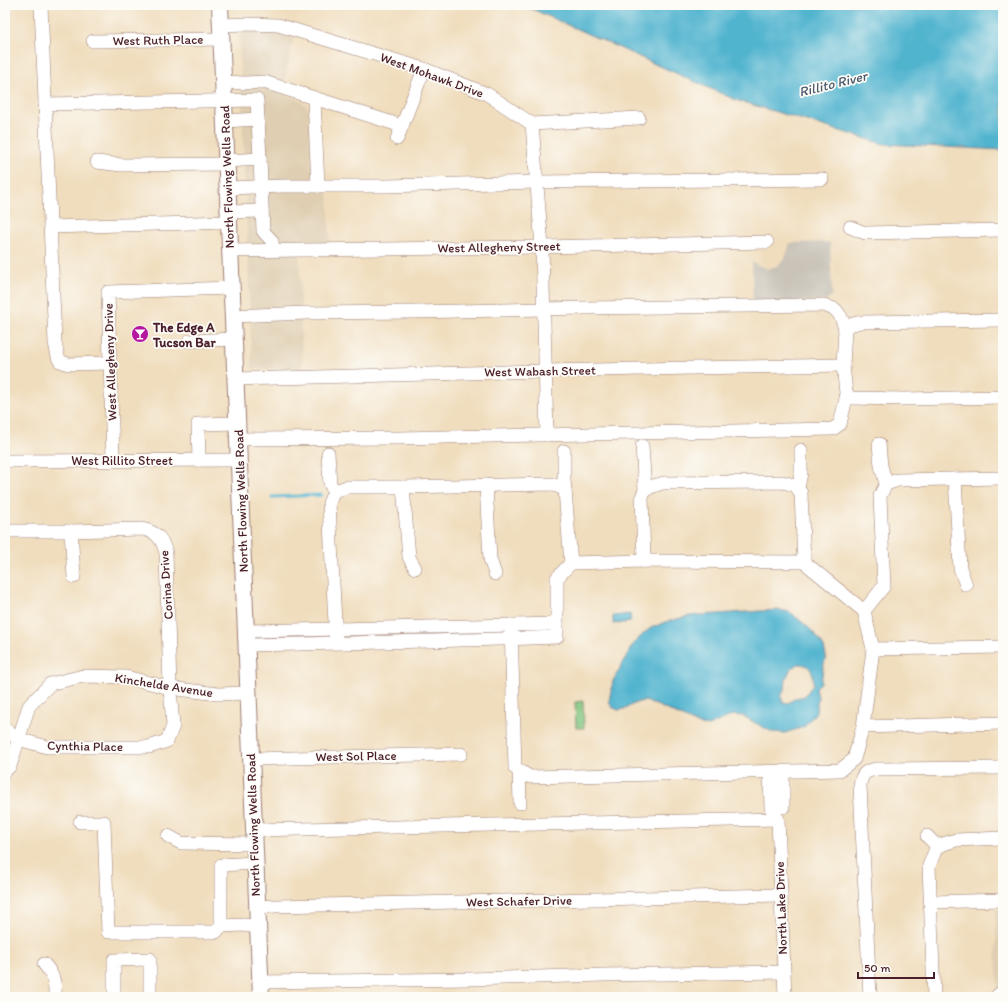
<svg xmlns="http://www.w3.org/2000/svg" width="1008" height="1002" font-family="Itim,sans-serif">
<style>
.built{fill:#dfceb1}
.industrial{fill:#c9c3b8}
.green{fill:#82c57f;stroke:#667255}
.water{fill:#51b4cf;stroke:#4e6a7d;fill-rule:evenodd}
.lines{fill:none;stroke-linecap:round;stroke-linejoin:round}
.stream{stroke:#51b4cf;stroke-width:3}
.minor-casing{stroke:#9d7e74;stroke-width:14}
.major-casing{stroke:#9d7e74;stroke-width:18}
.minor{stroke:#fff;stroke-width:13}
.major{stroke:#fff;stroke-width:16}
.labels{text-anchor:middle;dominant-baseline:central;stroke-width:3.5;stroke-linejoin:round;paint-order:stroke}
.street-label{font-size:13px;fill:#4a1f2b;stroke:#fdfcf7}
.poi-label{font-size:13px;font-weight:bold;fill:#4a1f2b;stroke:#fdfcf7;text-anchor:start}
.water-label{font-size:14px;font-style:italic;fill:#4d5b6d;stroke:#fdfcf7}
</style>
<rect width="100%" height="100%" fill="#fdfcf7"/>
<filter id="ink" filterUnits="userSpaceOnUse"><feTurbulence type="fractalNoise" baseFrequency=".025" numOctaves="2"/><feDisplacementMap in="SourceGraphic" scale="8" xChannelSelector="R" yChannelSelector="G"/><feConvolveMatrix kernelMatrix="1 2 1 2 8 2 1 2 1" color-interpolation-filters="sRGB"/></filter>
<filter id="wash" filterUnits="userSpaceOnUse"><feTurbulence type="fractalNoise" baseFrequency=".012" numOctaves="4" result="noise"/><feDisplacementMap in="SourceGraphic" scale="16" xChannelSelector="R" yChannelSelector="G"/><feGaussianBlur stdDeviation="0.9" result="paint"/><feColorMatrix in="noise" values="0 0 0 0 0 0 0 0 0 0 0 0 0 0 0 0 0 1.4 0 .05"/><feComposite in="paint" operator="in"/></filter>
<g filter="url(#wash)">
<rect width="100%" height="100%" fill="#f0ddbd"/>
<g class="built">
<path d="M239 31H272L294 37 282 93 301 101 309 108 313 191H328L330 244 299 243 302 368 252 369Z"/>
<path d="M995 909H1003V997H998Z"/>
</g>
<path class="industrial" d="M830 242 832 295 826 301 753 302 752 262 760 266 765 267 767 269 777 266 785 259 790 243Z"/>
<path class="green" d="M583 701 584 728H576L575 702Z"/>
<g class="water">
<path d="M523 5H1003V150L884 144 736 100Z"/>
<path d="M779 610 790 612 808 627 816 635 824 647 826 656 823 668 821 683 817 686 816 689 818 697 816 712 804 727 785 733 772 732 743 716 733 715 708 726 700 725 659 706 645 701 638 702 624 709 618 710 612 707 609 701 613 681 632 646 644 633 651 628 665 622 689 616 760 611ZM798 664C800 664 802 664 805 665 813 668 814 678 813 685L809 690 805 696 796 698 788 703 783 702 781 696 785 690 786 679 790 670 793 667Z"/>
<path d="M630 614 631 622 613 624V616Z"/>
</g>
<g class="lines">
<path class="stream" d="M272 497 321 495"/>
</g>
</g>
<g filter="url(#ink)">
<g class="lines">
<g class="minor-casing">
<g id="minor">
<path d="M41 5 55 343 58 357 60 361 68 364 110 363"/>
<path d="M221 25 247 24 278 25 424 69 487 94 532 124 639 118"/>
<path d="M93 41 222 39"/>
<path d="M224 82 244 83 264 82 402 126"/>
<path d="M314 98 318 186"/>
<path d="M45 104 257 100 260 159 227 161"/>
<path d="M225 121 258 119"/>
<path d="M532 124 542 247 547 435"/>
<path d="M397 139 424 69"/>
<path d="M260 159 263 231 272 241 273 250"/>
<path d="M97 162 121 165 227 164"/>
<path d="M228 188 283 186H386L537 182 822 179"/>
<path d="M229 212 262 211"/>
<path d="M50 227 229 222"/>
<path d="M850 227 865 233 1003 230"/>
<path d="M230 251 542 247 767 242"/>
<path d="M233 316 307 313 414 312 585 308 824 305 836 310 841 317 845 329"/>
<path d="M1003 320 861 322 849 325 845 329 843 365 846 393 851 398 904 399 1003 397"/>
<path d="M189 341 234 339"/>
<path d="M236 379 545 371 843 365"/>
<path d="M238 439 399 438 833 429 840 424 847 394"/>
<path d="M879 444 881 466 886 484"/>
<path d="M642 446 645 490"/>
<path d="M564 451V480L565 491"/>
<path d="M328 453 330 484 334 491"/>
<path d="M113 460 108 292 232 288"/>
<path d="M199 460 198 424 238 423"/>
<path d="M5 461 239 460"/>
<path d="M955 479 960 568 966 585"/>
<path d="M486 485 490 559 495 574"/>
<path d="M403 487 409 557 415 568"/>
<path d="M798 488 801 473V450"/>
<path d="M5 531H71L142 529C157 532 162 538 166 553L170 688 173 726 167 741 149 747H47L18 739 5 729"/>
<path d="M71 531 74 577"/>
<path d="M644 561 642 497C646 486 652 487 663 483L782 482 795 485 801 493 804 562"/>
<path d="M571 563 644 561 804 562 864 611"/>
<path d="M511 625 515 768 530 777 840 770 854 759 863 727 873 649 864 611 884 586 880 496 886 484 898 480 1003 478"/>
<path d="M246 631 557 624"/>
<path d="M247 645C350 643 454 641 557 637V578L571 563 565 491 560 487 551 484 403 487H347L334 491 329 503 336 643"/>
<path d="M873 649 1003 647"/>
<path d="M863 727 1003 723"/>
<path d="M251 759 461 754"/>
<path d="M519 770 520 803"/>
<path d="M5 771 10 766 29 706 50 684 83 676 126 677 170 688 218 694 248 693"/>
<path d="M770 772 771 808 783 807V772"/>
<path d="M80 822H104L108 932H216L221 926"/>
<path d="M253 830 778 819 785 997"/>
<path d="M168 836 181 843 255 844"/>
<path d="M927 836 937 846"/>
<path d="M255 863 221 865V926L244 925 258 927"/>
<path d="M931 902 1003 900"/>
<path d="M257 907 276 906 781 895"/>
<path d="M44 964C53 973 56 984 55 997"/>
<path d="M260 982 469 979 604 975 784 972"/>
<path d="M114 997V960L150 959V997"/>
<path d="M870 997 860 785C862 773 865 771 877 769L1003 768"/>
<path d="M934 997 929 866 937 846 956 840 1003 838"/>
<path d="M997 997V996L1003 991"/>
</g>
</g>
<g class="major-casing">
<path id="major" d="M220 5 261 997"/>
</g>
<use href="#minor" class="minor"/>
<use href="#major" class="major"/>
</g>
</g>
<defs>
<g id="bar-disc" transform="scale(0.9)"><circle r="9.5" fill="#b5179e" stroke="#fdfcf7"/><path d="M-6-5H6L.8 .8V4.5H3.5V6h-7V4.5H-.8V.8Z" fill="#fff"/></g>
</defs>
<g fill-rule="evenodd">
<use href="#bar-disc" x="140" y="334"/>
</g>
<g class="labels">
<g class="street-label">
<text transform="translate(158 40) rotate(-1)">West Ruth Place</text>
<text transform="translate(432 75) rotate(20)">West Mohawk Drive</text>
<text transform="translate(227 177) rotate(-92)">North Flowing Wells Road</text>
<text transform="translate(499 247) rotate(-1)">West Allegheny Street</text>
<text transform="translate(110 362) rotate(-92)">West Allegheny Drive</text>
<text transform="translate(540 371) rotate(-1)">West Wabash Street</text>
<text x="122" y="460">West Rillito Street</text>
<text transform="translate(241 501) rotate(-92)">North Flowing Wells Road</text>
<text transform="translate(166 585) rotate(-94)">Corina Drive</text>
<text transform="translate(164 685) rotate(9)">Kinchelde Avenue</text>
<text transform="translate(85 746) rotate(1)">Cynthia Place</text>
<text transform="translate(356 756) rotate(-1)">West Sol Place</text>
<text transform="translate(253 825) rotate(-92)">North Flowing Wells Road</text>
<text transform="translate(519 901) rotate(-1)">West Schafer Drive</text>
<text transform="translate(781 908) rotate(-92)">North Lake Drive</text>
</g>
<g class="poi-label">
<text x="153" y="327">The Edge A<tspan x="153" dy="15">Tucson Bar</tspan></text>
</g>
<g class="water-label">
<text transform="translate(833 84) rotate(-14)">Rillito River</text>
</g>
</g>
<rect width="1008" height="1002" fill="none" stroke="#fdfcf7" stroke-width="20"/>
<path d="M858 972v6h76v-6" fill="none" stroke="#4a1f2b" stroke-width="2"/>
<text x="864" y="972" font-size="12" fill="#4a1f2b" stroke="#fdfcf7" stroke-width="3" paint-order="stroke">50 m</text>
</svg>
